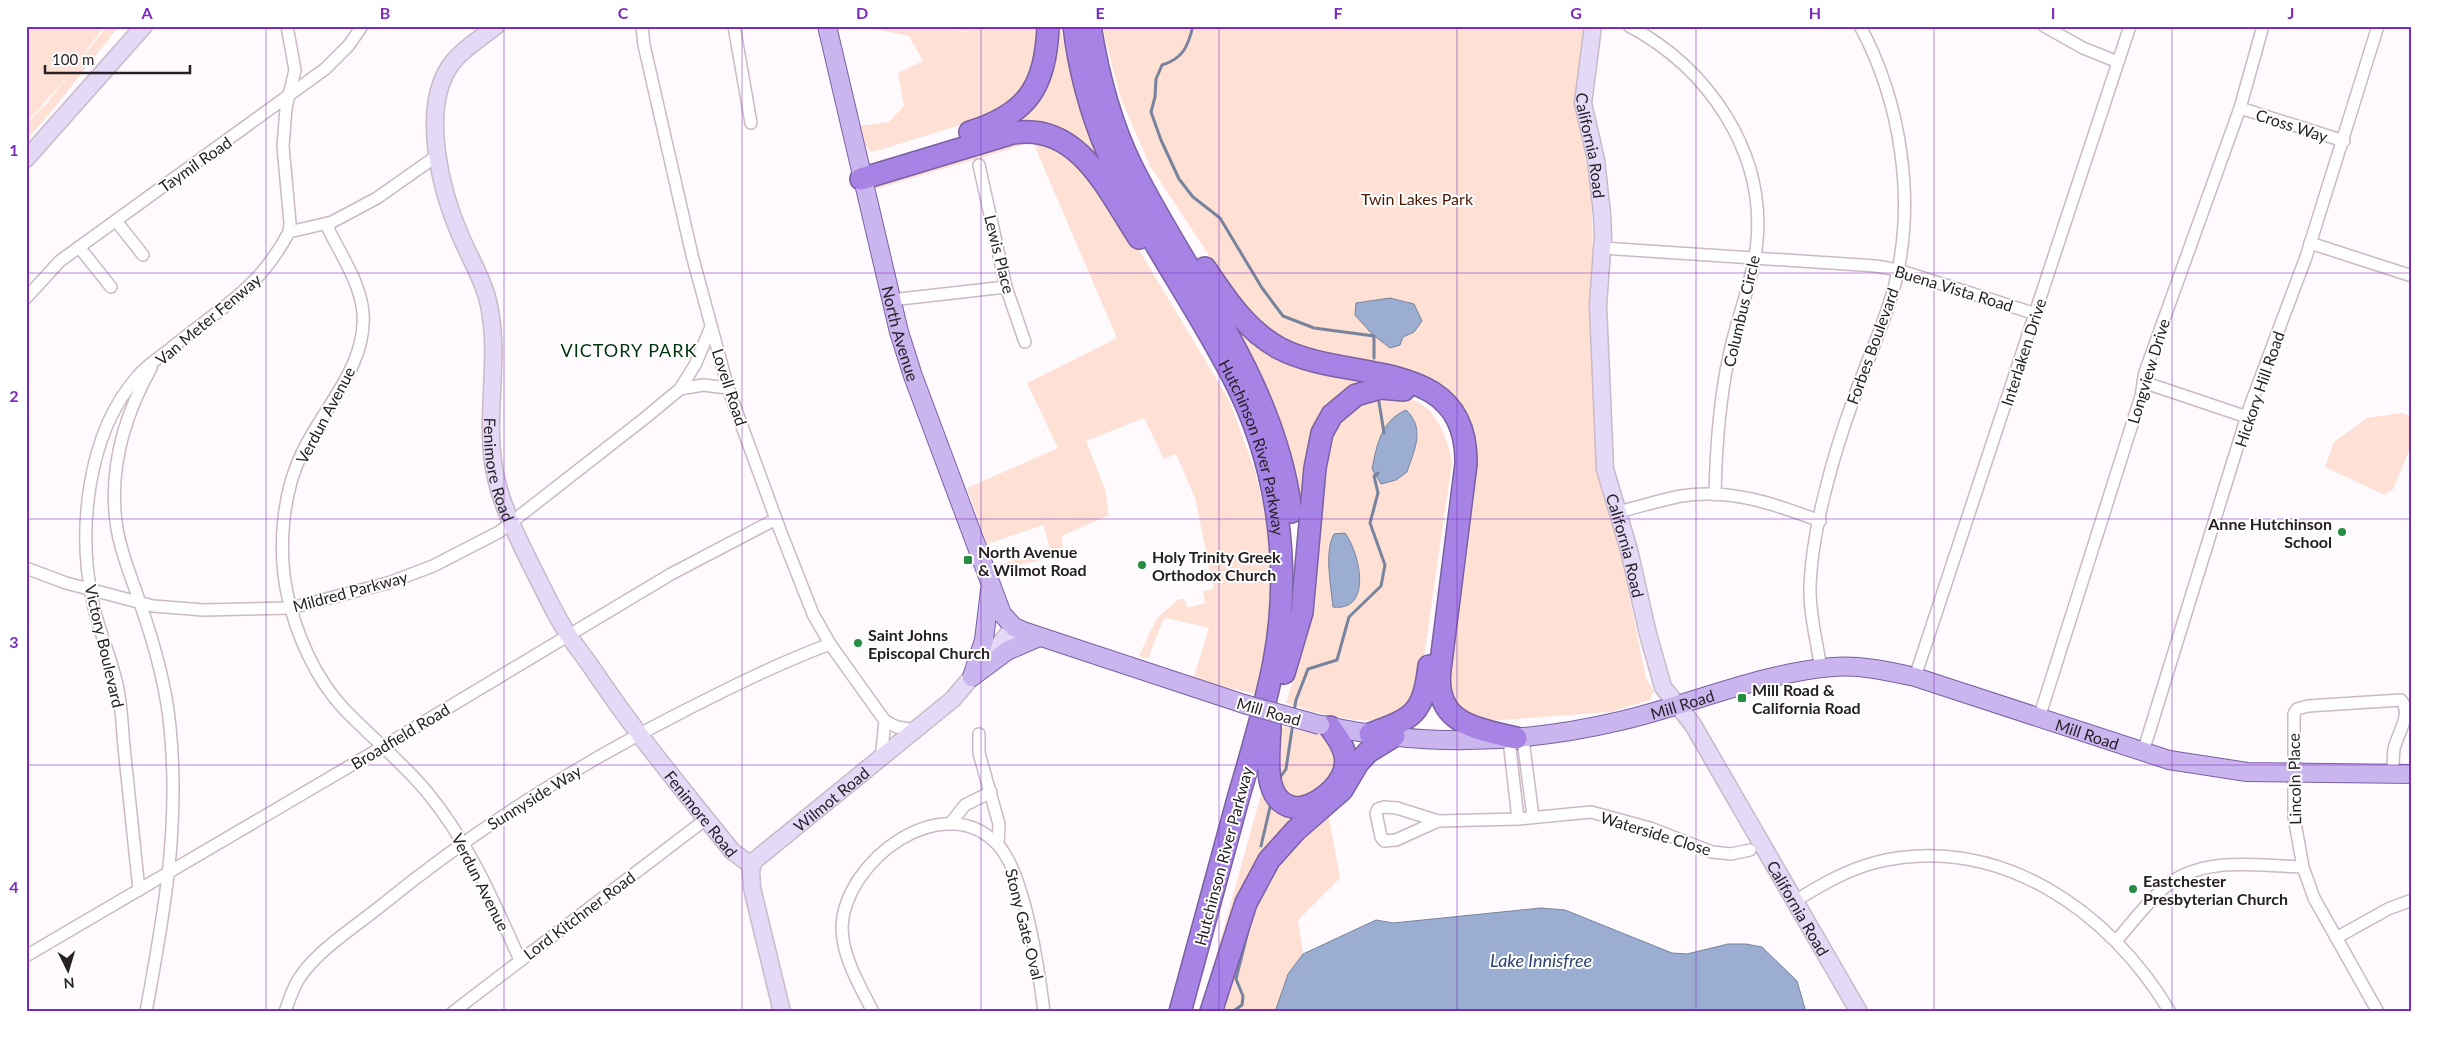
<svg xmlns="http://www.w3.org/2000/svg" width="2438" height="1038" font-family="Lato,sans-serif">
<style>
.green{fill:#ffe0d4}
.water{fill:#9badd0;stroke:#78839d}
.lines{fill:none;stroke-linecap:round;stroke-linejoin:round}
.stream{stroke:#78839d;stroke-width:3}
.street-casing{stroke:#cab9c6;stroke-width:14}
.secondary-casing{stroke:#cab9c6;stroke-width:19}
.primary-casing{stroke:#7a61a2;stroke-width:20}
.highway-casing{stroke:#7a61a2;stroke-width:24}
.street{stroke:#fff;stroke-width:11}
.secondary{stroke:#e4daf7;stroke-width:16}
.primary{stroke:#cab5ef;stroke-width:18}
.highway{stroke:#a683e5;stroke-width:21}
.primary-bridge-casing{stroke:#7a61a2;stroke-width:20;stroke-linecap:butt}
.primary-bridge{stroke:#cab5ef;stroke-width:18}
.grid{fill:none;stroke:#7b2cbf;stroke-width:1;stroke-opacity:0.55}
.poi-dot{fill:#268c42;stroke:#fff;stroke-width:2}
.labels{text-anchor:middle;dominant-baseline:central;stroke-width:4;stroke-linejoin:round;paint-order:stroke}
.street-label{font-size:16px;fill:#272126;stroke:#fff}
.park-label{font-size:16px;fill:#4a1700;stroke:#fff}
.poi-label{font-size:16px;font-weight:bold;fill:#272126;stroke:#fff;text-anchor:start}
.neighbourhood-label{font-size:18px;letter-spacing:1px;fill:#003310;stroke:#fff}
.water-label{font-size:18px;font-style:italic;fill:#2c4270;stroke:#fff}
.neatline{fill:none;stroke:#7b2cbf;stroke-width:2}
.grid-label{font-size:16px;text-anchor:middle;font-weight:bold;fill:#7b2cbf}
</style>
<rect width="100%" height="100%" fill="#fefafd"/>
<g class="green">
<path d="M26 26H104L73 70 107 26H119L51 112 26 140V124L46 104 68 76 26 123Z"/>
<path d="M859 26H937L966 32 942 26H968L967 30 970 26H1041L1039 56 1018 98 996 114 876 151H870L866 146 860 126 889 122 904 106 898 73 923 61 909 36Z"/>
<path d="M1055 26H1060C1071 78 1085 126 1106 175L1091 159 999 128 1019 115Z"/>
<path d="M1102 26H1585L1577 83 1576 112 1591 186 1593 253 1590 323 1598 474 1618 542 1646 678 1654 691 1650 700 1610 712 1488 721C1463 718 1455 709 1445 687L1467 527 1448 394 1284 342 1260 324 1234 293 1150 166 1120 96Z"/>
<path d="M1046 140 1084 168 1133 240 1229 400 1254 468 1265 512 1271 561V620L1268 647 1257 694 1193 680 1209 628 1167 618 1163 620 1148 659 1139 656 1157 618 1179 599H1184L1187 608 1205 603 1203 591 1214 589 1195 498 1176 454 1164 459 1144 418 1086 441 1105 489 1109 515 1061 536 1063 546C1057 560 1017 565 1002 568L1000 565 1050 547 1043 525 987 544 967 488 1058 448 1027 383 1117 338 1033 142 876 189 877 184 1006 141Z"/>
<path d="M1230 316 1249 334 1384 380 1345 396 1305 503H1299L1286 442 1272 400Z"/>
<path d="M1390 394C1397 396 1406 397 1413 400 1438 410 1447 438 1452 462L1419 692C1398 740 1324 715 1286 703L1307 634 1324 457 1331 433 1352 407Z"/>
<path d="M2402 413 2412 417V444L2393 489 2385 495 2325 467 2334 442 2367 418Z"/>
<path d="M1282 726 1326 736 1336 742 1335 779 1306 801 1279 792 1275 764Z"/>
<path d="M1265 780 1298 813 1271 848 1203 1003Z"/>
<path d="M1328 812 1340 878 1298 920 1303 954 1288 974 1275 1012H1219L1259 883Z"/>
</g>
<g class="water">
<path d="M1390 298 1414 304 1422 321 1414 332 1403 337 1400 345 1390 348 1372 334 1355 315 1356 303Z"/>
<path d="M1406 410C1426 429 1414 450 1407 472L1396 480 1381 484 1372 469C1377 444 1381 421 1406 410Z"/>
<path d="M1345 533C1360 553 1373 612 1333 607 1331 586 1324 552 1334 534Z"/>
<path d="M1541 908 1565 910 1672 953 1687 954 1728 944H1746L1762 947 1797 981 1806 1012H1275L1288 974 1303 954 1376 920 1393 923Z"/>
</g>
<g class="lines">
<g class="stream">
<path d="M1193 26C1188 46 1183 59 1162 65L1156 79 1155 97 1151 112 1161 140 1179 179 1193 197 1220 218 1262 288 1283 316 1314 328 1374 336V358"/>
<path d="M1379 402 1384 433"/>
<path d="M1294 712 1296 700 1308 669 1337 660 1349 617 1381 586 1385 565 1370 523 1378 493 1374 476 1378 473"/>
<path d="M1279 779 1286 769 1293 723"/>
<path d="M1261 846 1271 803"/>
<path d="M1232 1012 1242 1005 1243 996 1236 979 1248 931"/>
</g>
<g class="street-casing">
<g id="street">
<path d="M287 26 295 70 286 108 283 146 290 223 289 232"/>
<path d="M642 26 644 45 692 255 728 388 780 530 813 614 830 644 885 721 897 727 916 730"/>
<path d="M734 26 751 123"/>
<path d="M1629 26C1708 68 1765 151 1757 241 1753 281 1737 317 1729 356 1719 402 1716 448 1715 495"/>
<path d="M2044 26 2083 48 2118 62"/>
<path d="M2240 108 2344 141"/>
<path d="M979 165 1006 287 1025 342"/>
<path d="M116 221 143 255"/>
<path d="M326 224C339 253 360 280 363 313 367 366 323 408 302 453 282 494 278 549 287 593 296 634 315 678 344 709 371 737 402 762 427 792 469 843 493 900 520 960"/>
<path d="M2310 243 2412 276"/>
<path d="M79 247 111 287"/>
<path d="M1602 248 1876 266 1898 270 2036 314"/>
<path d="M26 298 60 261 325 69 349 45 362 26"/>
<path d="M891 300 1006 287"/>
<path d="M2143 382 2247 417"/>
<path d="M680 389 703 385 728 388"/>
<path d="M1618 512C1639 507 1660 500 1681 496 1730 488 1775 504 1820 521"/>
<path d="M26 568 66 583 153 606 204 610 291 608 388 583 433 566 499 532 645 418 680 389 695 365 711 327"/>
<path d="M1821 669C1817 642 1809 613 1810 586 1812 529 1834 452 1854 398 1867 360 1885 323 1895 284 1916 200 1901 102 1860 26"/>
<path d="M1915 677 2130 26"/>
<path d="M2039 718 2141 396 2145 372 2240 108 2263 26"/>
<path d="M979 734V753L999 824 998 845"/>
<path d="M2143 752 2250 406 2306 257 2378 26"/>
<path d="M881 758 885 721"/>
<path d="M1384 807 1397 808 1438 821 1396 840 1384 841 1381 837 1376 813 1378 809Z"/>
<path d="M1518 819 1510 749 1516 738 1524 747 1533 817"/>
<path d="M1438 821 1518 819 1591 812 1650 828 1712 852 1731 854 1750 850"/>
<path d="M950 824 965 805 991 792"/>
<path d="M139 890C134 842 129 795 124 747 122 728 122 709 118 690 113 661 99 633 93 603 77 531 87 434 137 377 146 366 158 358 169 350 218 309 258 291 289 232L332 222 377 198 438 155"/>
<path d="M1795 901C1821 885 1846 870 1877 862 1999 833 2110 911 2170 1012"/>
<path d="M2336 938 2388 909 2412 900"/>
<path d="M2116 941C2132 923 2147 902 2165 887 2202 855 2258 866 2303 867"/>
<path d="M26 956 384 746 671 574 776 519"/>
<path d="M146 1012C164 914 180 828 170 727 166 685 154 643 140 603 130 573 117 544 115 512 111 461 127 411 151 368"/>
<path d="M285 1012C289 1000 293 987 300 977 318 950 356 926 382 905 474 830 574 767 680 713 729 688 779 663 830 644"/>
<path d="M453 1012 706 819"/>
<path d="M873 1012C860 986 842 957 842 927 844 861 944 786 998 845 1025 874 1039 971 1044 1012"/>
<path d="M2378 1012 2314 898 2303 867 2294 817V714L2297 709 2308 706 2401 700C2413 714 2397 734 2394 749 2393 757 2393 766 2393 774"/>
</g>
</g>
<g class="secondary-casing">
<g id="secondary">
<path id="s1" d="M496 26C481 38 461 50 450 66 420 110 441 192 461 237 470 258 481 276 487 297 503 357 482 418 496 478 503 509 517 536 531 565 541 584 550 604 561 623 569 638 580 651 590 665 633 730 683 790 732 851L752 866"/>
<path id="s2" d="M1593 26 1583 103 1596 160 1602 214 1603 237 1598 305 1605 469 1629 550 1648 634 1663 687 1693 725 1859 1012"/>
<path d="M26 159 144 26"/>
<path id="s3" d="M782 1012 752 888 751 871 754 861 953 699 1014 627"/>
</g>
</g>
<g class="primary-casing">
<g id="primary">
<path id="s4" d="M827 26 899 332 913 376 1002 614 1014 627 1023 631 1244 704"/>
<path d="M972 677 984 640 990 590"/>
<path d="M972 677 1007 651 1039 637"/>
<path id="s5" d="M1323 725C1421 747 1523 744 1620 721 1690 705 1760 673 1833 667 1861 665 1888 671 1915 677L2169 760 2247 772 2412 774"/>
</g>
</g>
<g class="highway-casing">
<g id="highway">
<path id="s6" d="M1074 26C1079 69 1091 113 1108 153 1142 231 1194 301 1233 377 1278 463 1292 567 1274 662 1265 709 1251 754 1238 799 1219 870 1199 941 1180 1012"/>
<path d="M1090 26C1098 75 1110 123 1132 167 1189 281 1275 381 1291 512"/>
<path d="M970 132C1028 114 1046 86 1048 26"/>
<path d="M861 179 1013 133C1079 122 1108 191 1139 238"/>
<path d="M1205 268C1226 299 1246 330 1279 348 1346 384 1468 354 1466 464L1440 670C1434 724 1475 728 1516 738"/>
<path d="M1284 673 1302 612 1315 468 1322 433 1332 415 1356 395 1381 388 1404 390"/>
<path d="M1270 728C1269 755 1260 807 1300 808 1323 803 1350 780 1345 755 1343 744 1336 736 1330 727"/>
<path d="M1370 734C1414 718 1423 714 1429 666"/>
<path d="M1211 1012 1246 903 1269 860 1296 830 1342 790 1358 763 1368 752 1394 736"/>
</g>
</g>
<use href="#street" class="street"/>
<use href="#secondary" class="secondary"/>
<use href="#primary" class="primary"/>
<use href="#highway" class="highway"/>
<g class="primary-bridge-casing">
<path id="primary-bridge" d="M1244 704 1320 725"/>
</g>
<use href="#primary-bridge" class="primary-bridge"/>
</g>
<path class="grid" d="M266 26V1012M504 26V1012M742 26V1012M981 26V1012M1219 26V1012M1457 26V1012M1696 26V1012M1934 26V1012M2172 26V1012M26 273H2412M26 519H2412M26 765H2412"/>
<g class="poi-dot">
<circle cx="2342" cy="532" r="5"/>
<rect x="963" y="555" width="10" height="10" rx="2.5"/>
<circle cx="1142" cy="565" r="5"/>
<circle cx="858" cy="643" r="5"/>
<rect x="1737" y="693" width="10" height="10" rx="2.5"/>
<circle cx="2133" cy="889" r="5"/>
</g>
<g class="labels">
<g class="street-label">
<text transform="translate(2292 125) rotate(18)">Cross Way</text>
<text stroke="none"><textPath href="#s2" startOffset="121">California Road</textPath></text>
<text transform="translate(195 164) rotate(-35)">Taymil Road</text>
<text transform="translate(1000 254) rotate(76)">Lewis Place</text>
<text transform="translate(1954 288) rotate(17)">Buena Vista Road</text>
<text transform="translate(1741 311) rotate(-77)">Columbus Circle</text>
<text transform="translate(208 319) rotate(-40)">Van Meter Fenway</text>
<text stroke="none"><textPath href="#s4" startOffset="316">North Avenue</textPath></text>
<text transform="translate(1872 346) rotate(-70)">Forbes Boulevard</text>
<text transform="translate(2023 352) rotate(-72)">Interlaken Drive</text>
<text transform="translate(2148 371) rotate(-73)">Longview Drive</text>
<text transform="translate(730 387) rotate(72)">Lovell Road</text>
<text transform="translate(2259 389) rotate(-71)">Hickory Hill Road</text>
<text transform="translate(325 415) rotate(-62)">Verdun Avenue</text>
<text stroke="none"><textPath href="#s6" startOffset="462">Hutchinson River Parkway</textPath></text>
<text stroke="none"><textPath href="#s1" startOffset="478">Fenimore Road</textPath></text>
<text stroke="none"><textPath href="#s2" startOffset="525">California Road</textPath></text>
<text transform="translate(350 591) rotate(-15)">Mildred Parkway</text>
<text transform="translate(105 646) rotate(77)">Victory Boulevard</text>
<text stroke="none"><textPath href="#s5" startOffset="364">Mill Road</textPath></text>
<text transform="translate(1269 711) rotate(16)">Mill Road</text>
<text stroke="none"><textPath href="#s5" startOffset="784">Mill Road</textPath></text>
<text transform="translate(400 736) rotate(-31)">Broadfield Road</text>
<text transform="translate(2294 779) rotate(-91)">Lincoln Place</text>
<text transform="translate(534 797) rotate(-32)">Sunnyside Way</text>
<text stroke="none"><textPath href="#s3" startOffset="254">Wilmot Road</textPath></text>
<text stroke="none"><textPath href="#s1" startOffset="882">Fenimore Road</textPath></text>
<text transform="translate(1656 833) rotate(17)">Waterside Close</text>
<text transform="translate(1223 856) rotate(-75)">Hutchinson River Parkway</text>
<text transform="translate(481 882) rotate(63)">Verdun Avenue</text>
<text stroke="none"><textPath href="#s2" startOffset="931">California Road</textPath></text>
<text transform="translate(579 915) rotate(-37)">Lord Kitchner Road</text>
<text transform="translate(1025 924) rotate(76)">Stony Gate Oval</text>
</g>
<g class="park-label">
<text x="1417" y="198">Twin Lakes Park</text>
</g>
<g class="poi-label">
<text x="2332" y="523" text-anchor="end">Anne Hutchinson<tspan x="2332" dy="18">School</tspan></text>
<text x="978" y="551">North Avenue<tspan x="978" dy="18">&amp; Wilmot Road</tspan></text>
<text x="1152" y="556">Holy Trinity Greek<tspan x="1152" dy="18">Orthodox Church</tspan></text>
<text x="868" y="634">Saint Johns<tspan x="868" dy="18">Episcopal Church</tspan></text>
<text x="1752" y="689">Mill Road &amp;<tspan x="1752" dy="18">California Road</tspan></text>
<text x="2143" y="880">Eastchester<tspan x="2143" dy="18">Presbyterian Church</tspan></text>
</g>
<g class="neighbourhood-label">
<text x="629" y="350">VICTORY PARK</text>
</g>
<g class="water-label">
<text x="1541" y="960">Lake Innisfree</text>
</g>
</g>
<rect width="2438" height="1038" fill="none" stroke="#ffffff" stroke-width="55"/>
<g transform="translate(68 970) rotate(175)" stroke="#ffffff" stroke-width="4" paint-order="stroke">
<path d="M0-4L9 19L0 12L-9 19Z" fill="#272126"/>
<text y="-8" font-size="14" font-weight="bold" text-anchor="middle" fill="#272126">N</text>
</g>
<path d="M45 65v8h145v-8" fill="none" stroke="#272126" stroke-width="2.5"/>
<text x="52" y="65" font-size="15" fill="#272126" stroke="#ffffff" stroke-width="4" paint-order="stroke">100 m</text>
<rect x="28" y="28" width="2382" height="982" class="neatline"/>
<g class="grid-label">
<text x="147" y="19">A</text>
<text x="385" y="19">B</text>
<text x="623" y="19">C</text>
<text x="862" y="19">D</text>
<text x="1100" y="19">E</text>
<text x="1338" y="19">F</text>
<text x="1576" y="19">G</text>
<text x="1815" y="19">H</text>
<text x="2053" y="19">I</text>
<text x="2291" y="19">J</text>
<text x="14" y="156">1</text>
<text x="14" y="402">2</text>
<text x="14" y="648">3</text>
<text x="14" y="893">4</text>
</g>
</svg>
